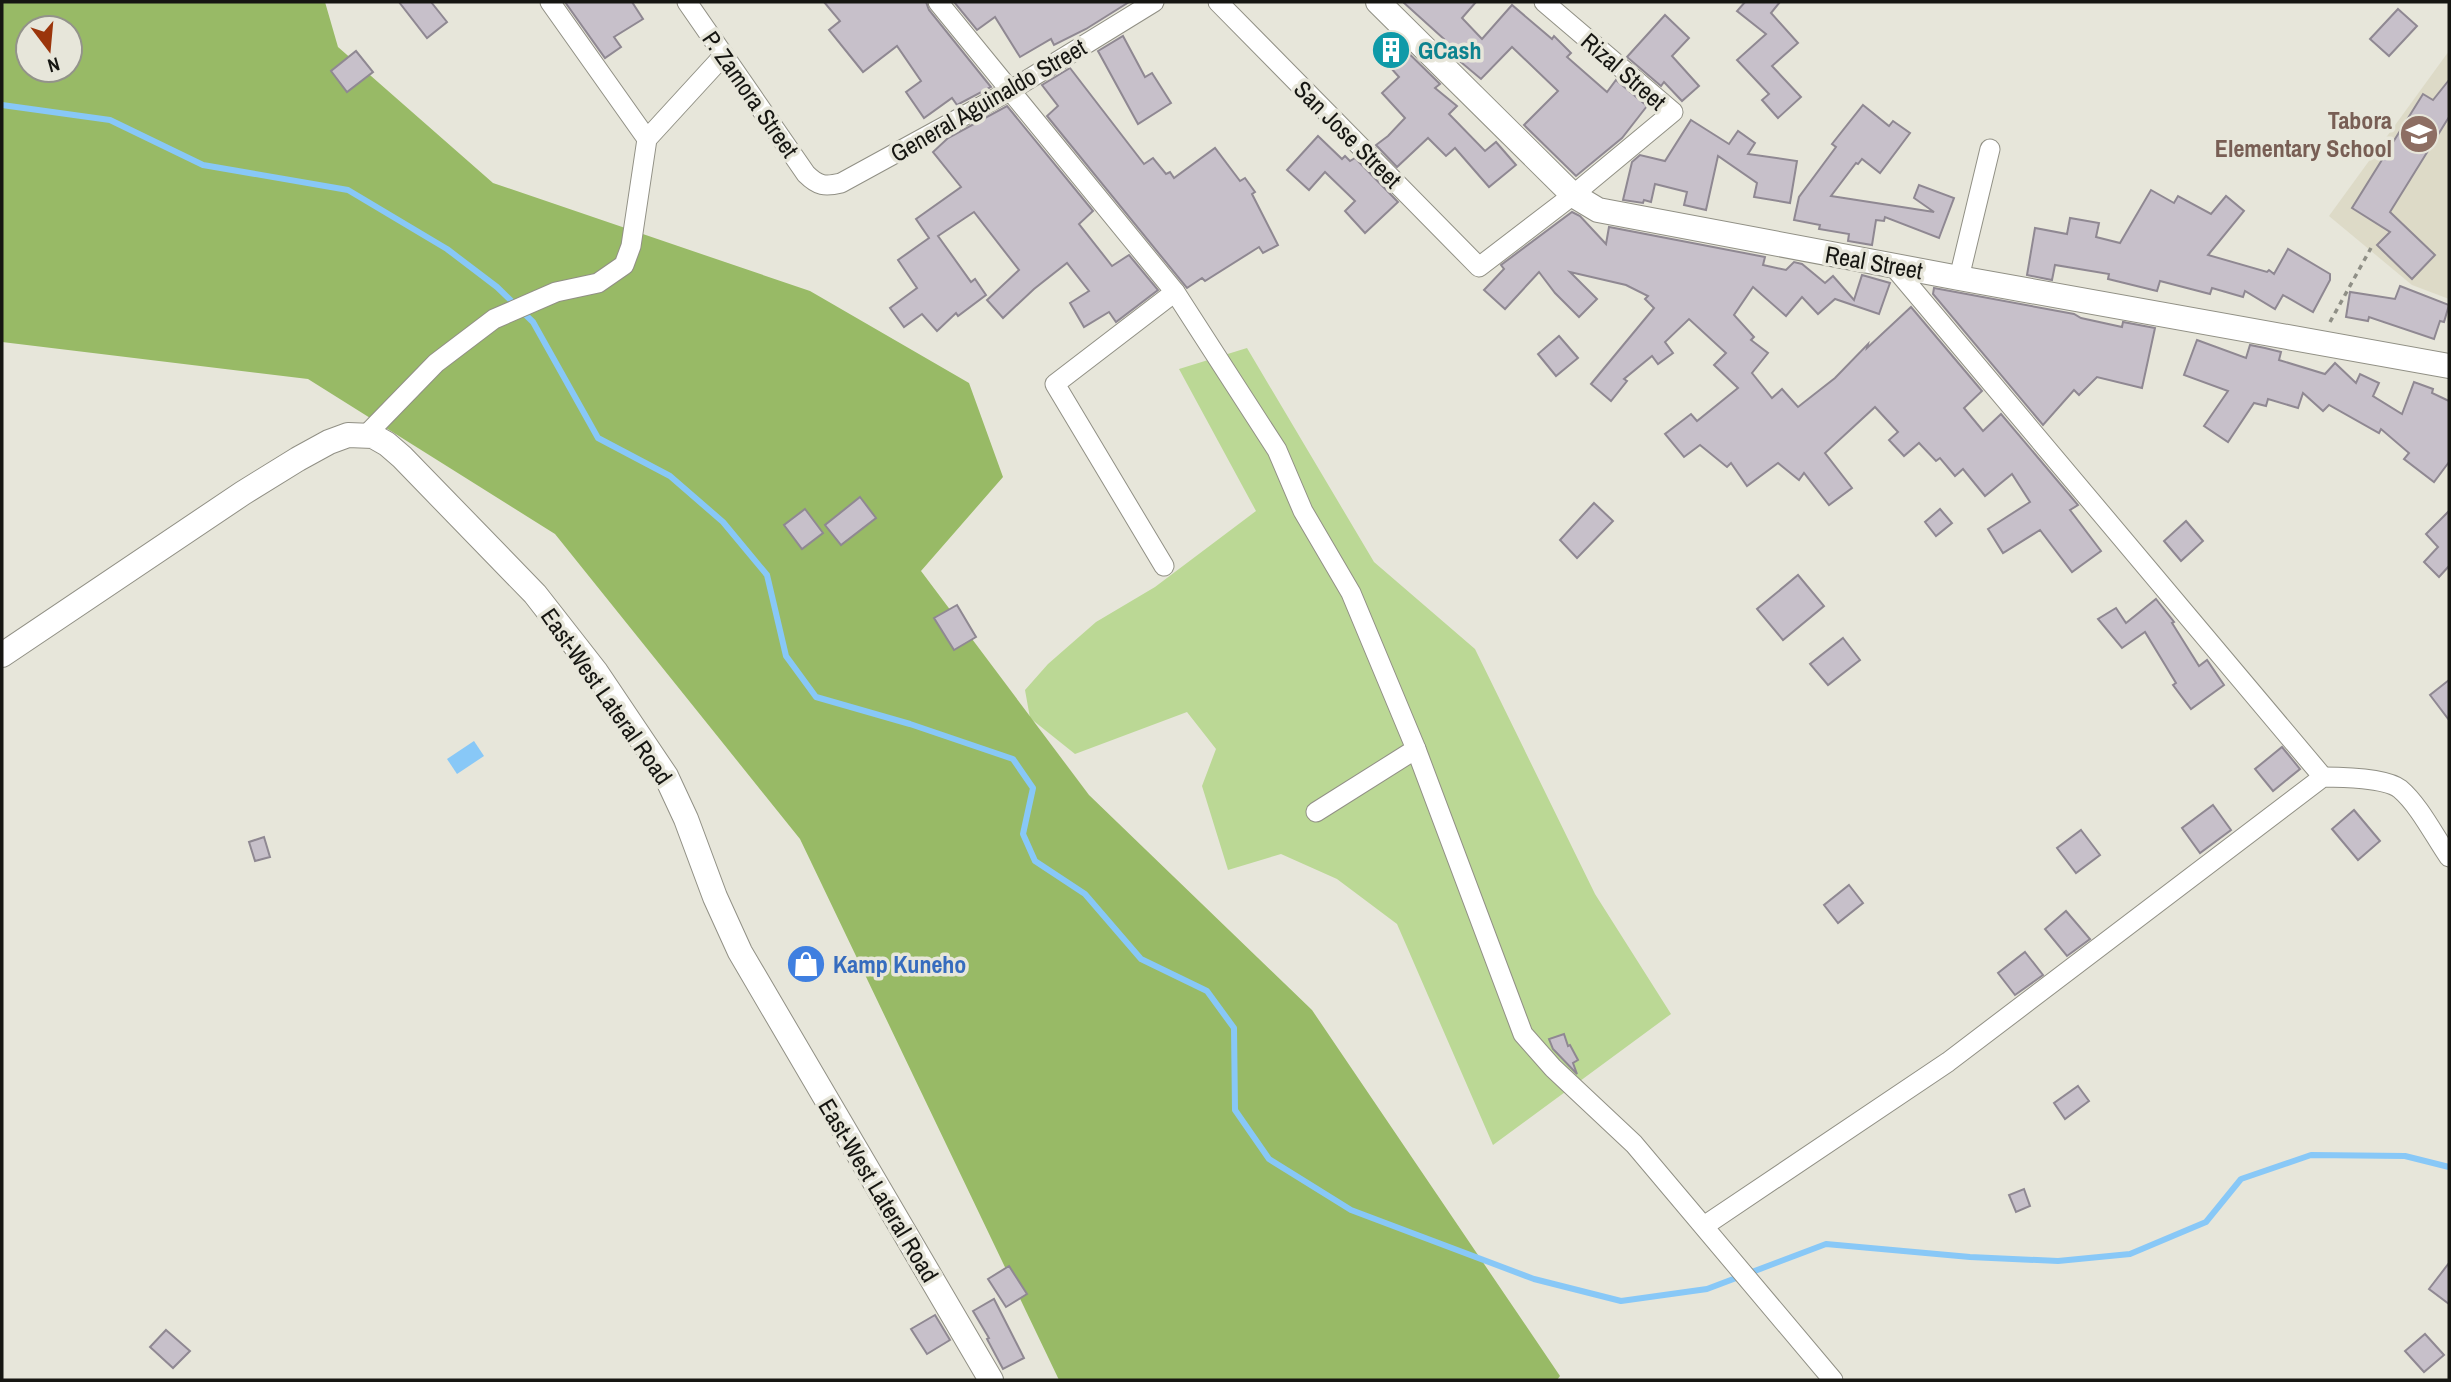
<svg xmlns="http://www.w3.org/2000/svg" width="2451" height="1382" font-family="'Archivo Narrow',sans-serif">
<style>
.built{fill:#dddac7}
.green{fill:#bbd895}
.forest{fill:#98ba66;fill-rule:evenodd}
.water{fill:#88c8f7}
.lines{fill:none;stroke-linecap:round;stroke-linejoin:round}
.stream{stroke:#88c8f7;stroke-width:6}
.building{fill:#c7c0ca;stroke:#8f8892;stroke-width:2}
.minor-casing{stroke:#919085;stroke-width:21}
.major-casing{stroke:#919085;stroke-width:26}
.path{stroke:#8f8f86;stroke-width:3.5;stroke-dasharray:5 5;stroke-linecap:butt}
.minor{stroke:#fff;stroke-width:19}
.major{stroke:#fff;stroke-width:24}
.labels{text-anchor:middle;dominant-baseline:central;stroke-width:7;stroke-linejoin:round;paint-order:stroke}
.culture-label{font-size:24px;font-weight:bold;fill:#0d838f;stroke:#e7e6da;text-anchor:start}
.street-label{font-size:24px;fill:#161612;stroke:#e7e6da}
.education-label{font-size:24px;font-weight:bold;fill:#785e54;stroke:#e7e6da;text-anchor:end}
.shop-label{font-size:24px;font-weight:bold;fill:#366cbe;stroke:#e7e6da;text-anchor:start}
</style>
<rect width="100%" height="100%" fill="#e7e6da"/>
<path class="built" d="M2449 51V299L2412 285 2329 216Z"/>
<path class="green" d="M1247 348 1374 562 1475 649 1595 894 1671 1014 1493 1145 1397 924 1337 879 1281 854 1228 870 1202 786 1216 749 1187 712 1075 754 1030 718 1025 690 1048 664 1096 622 1155 587 1256 511 1179 369Z"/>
<path class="forest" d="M2 2H325L338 47 493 183 810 291 969 383 1003 477 921 571 1089 795 1312 1010 1560 1376 1557 1380H1059L800 839 555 534 308 379 2 342ZM28 28H70V70H28Z"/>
<path class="water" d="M474 741 484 756 457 774 447 759Z"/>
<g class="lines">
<path class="stream" d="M2 105 110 120 203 165 348 190 447 249 497 287 533 322 598 438 670 476 723 522 767 575 786 656 816 697 910 724 1013 759 1033 788 1023 834 1035 861 1085 894 1141 959 1207 991 1234 1028 1235 1110 1269 1159 1351 1210 1534 1279 1621 1301 1707 1289 1826 1244 1970 1257 2058 1261 2130 1254 2206 1222 2241 1179 2311 1155 2405 1156 2449 1167"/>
</g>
<g class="building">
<path d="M399 2H431L447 22 427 38Z"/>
<path d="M565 2H632L643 19 614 37 621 47 605 58Z"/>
<path d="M824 2H926L929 10 991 87 957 105 952 98 924 118 906 92 921 81 897 46 863 72 829 30 840 21Z"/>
<path d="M954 2H1129L1086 29 1054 45 1051 39 1020 57 995 17 977 30Z"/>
<path d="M1403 2H1476L1462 18 1482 39 1512 5 1552 39 1554 36 1571 53 1567 57 1607 92 1616 80 1647 106 1622 138 1576 176 1524 125 1558 91 1512 47 1481 79 1450 53 1452 51 1442 41 1444 39Z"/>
<path d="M1745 2H1780L1771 13 1798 43 1772 66 1801 97 1778 118 1762 100 1769 94 1737 60 1766 34 1737 11Z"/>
<path d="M2398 9 2417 26 2389 56 2370 39Z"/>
<path d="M1665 15 1689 38 1672 56 1699 86 1682 101 1664 82 1661 86 1627 57Z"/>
<path d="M1389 34 1440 84 1435 88 1457 106 1449 114 1485 151 1496 142 1516 165 1489 187 1455 148 1446 156 1428 138 1397 167 1376 145 1388 136 1405 118 1382 93 1399 77 1373 48Z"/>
<path d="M1123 36 1145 77 1152 73 1171 103 1138 124 1098 51Z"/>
<path d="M356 51 373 72 347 92 331 71Z"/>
<path d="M1070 68 1144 164 1153 158 1166 174 1170 172 1174 178 1215 148 1240 181 1245 178 1255 192 1252 194 1278 245 1263 253 1259 247 1205 281 1202 278 1187 288 1047 116 1058 106 1042 85Z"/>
<path d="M2449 80V117L2390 212 2435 255 2412 279 2377 245 2390 232 2352 208 2423 94 2433 100Z"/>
<path d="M1863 105 1889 126 1893 121 1910 133 1880 173 1862 159 1858 164 1856 163 1831 196 1934 212 1914 198 1919 185 1954 198 1939 238 1885 217 1884 221 1876 220 1872 245 1848 241 1849 234 1819 229 1820 225 1794 220 1799 197 1836 147 1832 144Z"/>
<path d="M1007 106 1093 211 1079 224 1112 266 1129 255 1158 290 1116 322 1109 312 1084 327 1070 303 1089 291 1067 263 1034 289 1003 318 987 300 1019 270 974 212 938 236 971 282 975 279 986 295 958 316 956 313 937 331 922 314 904 327 890 308 917 288 898 260 929 238 916 219 961 187 933 152 948 138Z"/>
<path d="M1691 120 1729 144 1738 131 1755 143 1748 154 1797 161 1790 203 1754 197 1757 183 1718 156 1706 210 1684 205 1687 192 1655 184 1651 202 1644 200 1643 203 1623 200 1632 162 1640 155 1665 161Z"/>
<path d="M1318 136 1342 159 1345 156 1350 161 1355 158 1398 202 1365 233 1345 211 1355 201 1325 172 1309 190 1287 170Z"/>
<path d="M2151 190 2174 203 2178 196 2211 214 2226 196 2244 211 2208 255 2267 272 2269 270 2274 274 2288 249 2330 274V280L2313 312 2283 295 2275 309 2245 291 2243 297 2212 288 2210 294 2160 281 2157 291 2108 279 2109 274 2055 265 2052 280 2027 275 2035 228 2067 234 2070 218 2099 223 2096 237 2120 243Z"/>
<path d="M1572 212 1580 216 1606 244 1609 227 1765 257 1763 265 1786 270 1794 262 1802 264 1825 283 1833 276 1854 300 1862 275 1890 283 1879 314 1835 299 1818 314 1802 297 1786 316 1753 287 1734 315 1754 337 1751 340 1768 353 1752 373 1772 398 1782 389 1798 407 1835 378 1868 344 1867 348 1911 307 1982 391 1964 408 1983 431 2001 414 2078 505 2070 510 2101 551 2072 572 2040 530 2003 553 1988 529 2030 502 2012 474 1985 496 1963 469 1955 476 1940 458 1936 461 1919 443 1904 456 1889 440 1898 432 1875 407 1825 453 1852 488 1829 505 1804 473 1799 480 1778 463 1747 486 1731 463 1727 467 1700 445 1684 457 1665 434 1691 414 1697 421 1738 388 1714 365 1726 353 1689 319 1665 342 1673 353 1658 364 1652 356 1624 379 1627 381 1611 401 1591 384 1654 308 1645 299 1648 296 1626 285 1570 272 1597 299 1579 317 1555 293 1539 272 1505 309 1484 290 1504 269 1501 265Z"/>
<path d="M2400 286 2449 305 2444 322 2440 321 2434 339 2369 317 2368 321 2346 317 2350 292 2395 299Z"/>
<path d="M1934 288 2074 314 2081 318 2122 327 2123 322 2155 328 2142 388 2097 377 2079 395 2074 390 2043 425 1933 294Z"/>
<path d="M1559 336 1578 358 1556 376 1538 354Z"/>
<path d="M2197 340 2246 358 2250 345 2265 348 2281 352 2279 360 2325 374 2335 363 2356 383 2360 374 2379 383 2373 396 2402 414 2414 382 2433 389 2432 393 2449 401V462L2434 482 2404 459 2409 453 2381 429 2379 433 2329 405 2323 411 2303 393 2298 408 2268 399 2266 406 2254 403 2228 442 2204 426 2228 391 2184 375Z"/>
<path d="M860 497 876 518 841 545 825 525Z"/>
<path d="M1594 503 1613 521 1577 558 1560 540Z"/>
<path d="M805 509 823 533 802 549 784 525Z"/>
<path d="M1940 509 1952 523 1936 536 1925 522Z"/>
<path d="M2449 511V566L2439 577 2424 562 2438 547 2426 534Z"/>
<path d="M2186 521 2203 541 2181 561 2164 541Z"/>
<path d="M1798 575 1824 606 1783 640 1757 609Z"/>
<path d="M2156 599 2174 622 2172 623 2199 666 2207 660 2224 685 2191 709 2173 685 2176 683 2145 632 2122 648 2098 619 2116 608 2126 623Z"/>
<path d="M957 605 976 637 954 650 934 618Z"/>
<path d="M1843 638 1860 660 1828 685 1810 664Z"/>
<path d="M2449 680V720L2430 695Z"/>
<path d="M2282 747 2300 769 2273 791 2255 769Z"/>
<path d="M2213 805 2231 830 2200 853 2182 828Z"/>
<path d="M2354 810 2380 841 2358 860 2332 829Z"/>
<path d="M2081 830 2100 855 2076 873 2057 848Z"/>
<path d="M264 837 270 857 255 861 249 842Z"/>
<path d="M1849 885 1863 903 1838 923 1824 905Z"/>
<path d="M2066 911 2090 939 2067 956 2045 929Z"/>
<path d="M2025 952 2043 975 2015 995 1998 973Z"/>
<path d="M1564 1034 1568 1046 1570 1045 1578 1060 1573 1063 1577 1074 1553 1049 1549 1039Z"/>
<path d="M2078 1086 2089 1101 2065 1119 2054 1103Z"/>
<path d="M2024 1189 2030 1206 2016 1212 2009 1195Z"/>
<path d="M2449 1263V1304L2429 1289Z"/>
<path d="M1009 1266 1027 1294 1006 1307 988 1279Z"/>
<path d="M994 1299 1024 1358 1003 1369 987 1339 989 1338 973 1311Z"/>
<path d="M935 1315 950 1340 927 1354 911 1329Z"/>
<path d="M166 1330 190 1351 173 1368 150 1347Z"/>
<path d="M2425 1334 2444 1355 2424 1372 2405 1351Z"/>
</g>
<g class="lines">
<g class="minor-casing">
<g id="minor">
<path d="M550 2 647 139"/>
<path d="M687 2 806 174C818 186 825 187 841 183L1011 90 1154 2"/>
<path d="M938 2 1175 292 1277 450 1303 511 1351 593 1416 749 1523 1034 1553 1068 1634 1144 1833 1380"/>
<path d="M1218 2 1479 267 1573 195 1673 112 1544 2"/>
<path d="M1893 266 2323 777"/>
<path d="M1959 278 1990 149"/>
<path d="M366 435 436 363 494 319 556 292 598 283 624 265 631 246 647 139 724 55"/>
<path d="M1164 566 1055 384 1175 292"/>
<path d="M1316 812 1416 749"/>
<path d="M1704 1226 1948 1062 2323 777C2341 777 2386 778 2400 789 2419 805 2435 837 2449 857"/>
</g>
</g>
<g class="major-casing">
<g id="major">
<path d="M1378 2 1573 195 1598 210 1959 278 2449 366"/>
<path d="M2 655 243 493 298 459 329 442 348 435 373 436 387 444 402 457 535 594 596 672 666 776 686 819 715 897 740 952 991 1380"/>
</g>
</g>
<path class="path" d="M2330 322 2371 248"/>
<use href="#minor" class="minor"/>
<use href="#major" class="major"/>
</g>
<defs>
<g id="building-disc" transform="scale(2.0125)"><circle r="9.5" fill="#0f9aa8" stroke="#e7e6da"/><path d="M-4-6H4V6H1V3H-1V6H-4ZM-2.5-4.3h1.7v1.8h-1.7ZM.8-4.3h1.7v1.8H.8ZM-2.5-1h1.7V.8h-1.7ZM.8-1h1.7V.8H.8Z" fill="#fff"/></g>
<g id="school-disc" transform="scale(2.0125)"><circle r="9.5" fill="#8d6e63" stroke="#e7e6da"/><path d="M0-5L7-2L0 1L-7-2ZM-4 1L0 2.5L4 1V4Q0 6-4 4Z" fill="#fff"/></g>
<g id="shop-disc" transform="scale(2.0125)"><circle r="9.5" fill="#3f7fe0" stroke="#e7e6da"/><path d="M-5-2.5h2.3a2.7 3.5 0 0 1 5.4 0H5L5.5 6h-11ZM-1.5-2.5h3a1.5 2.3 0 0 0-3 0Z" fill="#fff"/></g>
</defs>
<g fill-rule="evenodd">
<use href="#building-disc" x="1391" y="50"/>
<use href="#school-disc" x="2419" y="134"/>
<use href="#shop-disc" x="806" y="964"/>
</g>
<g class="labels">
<g class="culture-label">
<text x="1418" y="50">GCash</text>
</g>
<g class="street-label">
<text transform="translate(1624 71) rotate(41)">Rizal Street</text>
<text transform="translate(751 94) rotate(55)">P. Zamora Street</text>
<text transform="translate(988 100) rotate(-30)">General Aguinaldo Street</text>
<text transform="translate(1348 134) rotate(45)">San Jose Street</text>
<text transform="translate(1874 262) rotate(10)">Real Street</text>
<text transform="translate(607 696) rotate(55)">East-West Lateral Road</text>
<text transform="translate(879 1190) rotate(59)">East-West Lateral Road</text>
</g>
<g class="education-label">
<text x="2392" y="120">Tabora<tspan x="2392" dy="28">Elementary School</tspan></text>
</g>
<g class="shop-label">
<text x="833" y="964">Kamp Kuneho</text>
</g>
</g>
<rect width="2451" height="1382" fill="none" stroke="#161612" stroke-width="7"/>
<g transform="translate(49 49) rotate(164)"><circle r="33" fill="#e7e6da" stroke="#93938a" stroke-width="2"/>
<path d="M0-5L12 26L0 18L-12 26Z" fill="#9b350b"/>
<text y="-10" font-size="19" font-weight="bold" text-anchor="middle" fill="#161612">N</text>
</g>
</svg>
